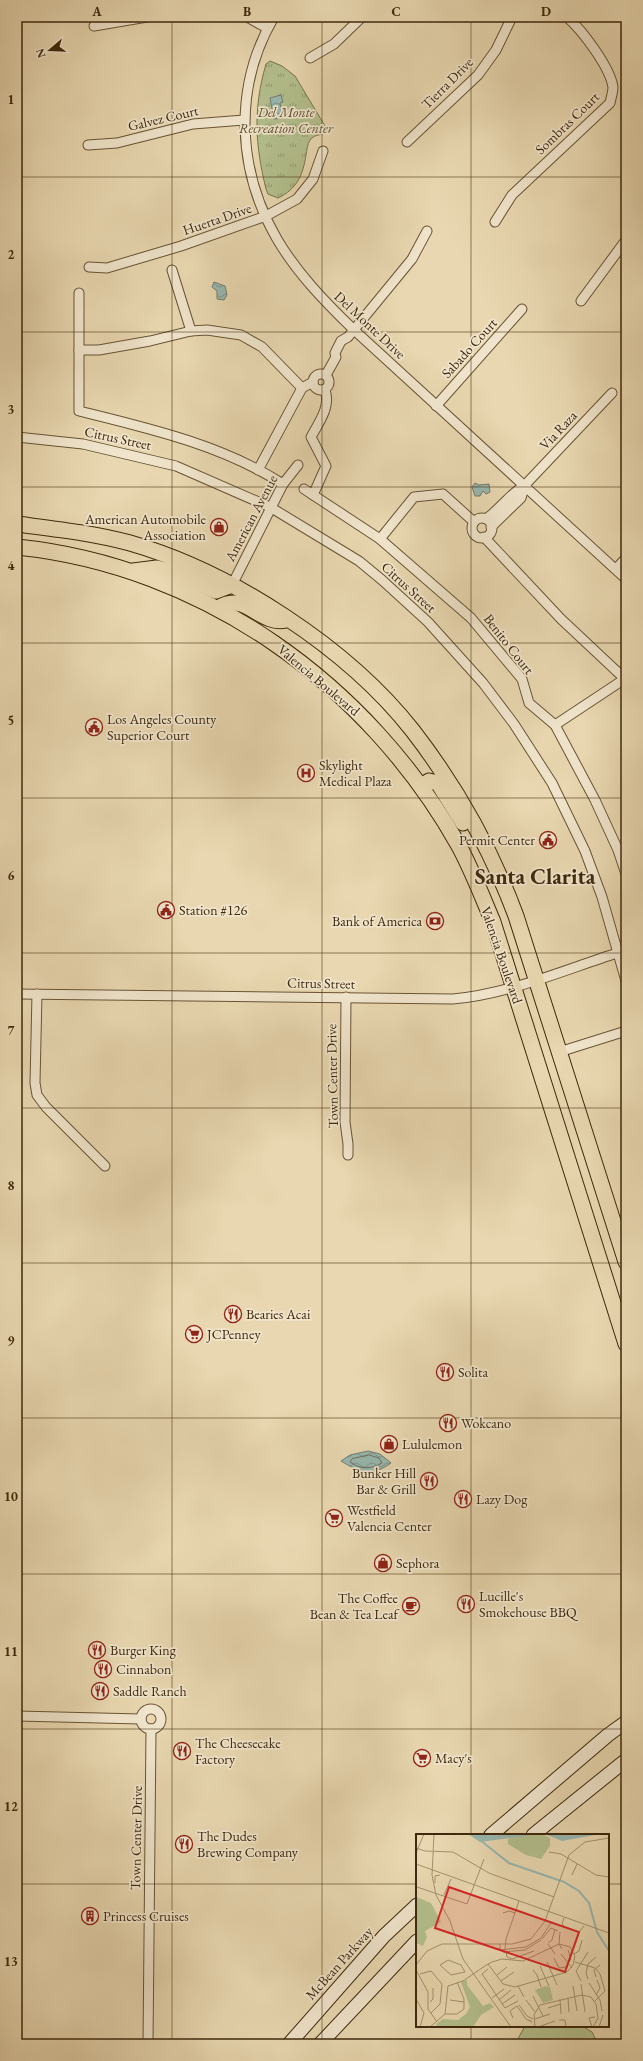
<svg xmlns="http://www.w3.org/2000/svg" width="643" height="2061" font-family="'EB Garamond',serif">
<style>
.grass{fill:#b3bf8d;stroke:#79744c}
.park{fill:url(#park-tufts);stroke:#79744c}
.water{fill:url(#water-waves);stroke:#747e6e}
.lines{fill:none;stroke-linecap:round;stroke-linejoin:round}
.shore{stroke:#6c705e;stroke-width:1}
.minor-casing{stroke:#695435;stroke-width:11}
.secondary-casing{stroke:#3f280c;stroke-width:15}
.primary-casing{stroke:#3f280c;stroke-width:17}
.minor{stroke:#f0e5cc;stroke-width:9}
.secondary{stroke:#f0e5cc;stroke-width:13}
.primary{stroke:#e8d7b0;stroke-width:15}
.grid{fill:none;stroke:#3f280c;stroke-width:1;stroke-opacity:0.55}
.labels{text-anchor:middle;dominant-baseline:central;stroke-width:3.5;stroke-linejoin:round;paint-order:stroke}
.street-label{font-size:14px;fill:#3f280c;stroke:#f0e5cc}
.park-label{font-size:14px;font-style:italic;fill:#5c4e2c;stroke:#f0e5cc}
.poi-label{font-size:14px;fill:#3f280c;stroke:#f0e5cc;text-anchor:start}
.town-label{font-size:22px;font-weight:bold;fill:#3f280c;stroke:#f0e5cc}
.inset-river{fill:none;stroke:#98b8b0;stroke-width:2}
.inset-road{fill:none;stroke:#a4916e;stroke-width:1}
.view{fill:#d62828;fill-opacity:0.15;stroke:#d62828;stroke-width:2}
.inset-edge{fill:none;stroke:#3f280c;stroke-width:2}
.neatline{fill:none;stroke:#3f280c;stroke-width:1.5}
.grid-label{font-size:13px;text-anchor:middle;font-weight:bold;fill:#3f280c}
</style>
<defs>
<pattern id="park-tufts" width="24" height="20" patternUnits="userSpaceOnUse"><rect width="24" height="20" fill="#b3bf8d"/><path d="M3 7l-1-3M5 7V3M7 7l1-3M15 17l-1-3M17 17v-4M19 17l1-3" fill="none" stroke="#939b72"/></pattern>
<pattern id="water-waves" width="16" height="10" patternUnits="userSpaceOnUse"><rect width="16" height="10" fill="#98b8b0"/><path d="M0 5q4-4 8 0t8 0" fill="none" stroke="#7d968e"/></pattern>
</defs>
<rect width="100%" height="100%" fill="#e8d7b0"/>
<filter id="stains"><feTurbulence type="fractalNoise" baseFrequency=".005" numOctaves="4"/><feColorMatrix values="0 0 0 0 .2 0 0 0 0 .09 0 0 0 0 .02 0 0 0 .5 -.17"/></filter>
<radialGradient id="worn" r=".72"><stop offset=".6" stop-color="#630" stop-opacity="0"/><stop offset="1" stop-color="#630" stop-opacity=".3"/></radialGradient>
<path class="grass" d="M525 2026H582L592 2032 598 2044H515Z"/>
<path class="park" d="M270 61 282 66 295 76 328 131C324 136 315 133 310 140 307 145 307 150 306 155 303 175 297 189 278 198L268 194 266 189C255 144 253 109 266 64Z"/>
<g class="water">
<path d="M281 95 283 102 280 103 283 118 274 119 270 98Z"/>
<path d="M214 282 225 286 227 295 224 300 217 299V291L212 287Z"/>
<path d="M475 483 479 485 489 484 490 492 486 494 483 491 480 496H475L472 487Z"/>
<path d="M368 1451 380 1454 391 1463C372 1477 359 1472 341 1461L350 1455Z"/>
</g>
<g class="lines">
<path class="shore" d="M369 1455 379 1458 382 1463C371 1469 361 1470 350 1462L352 1459Z"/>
<g class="minor-casing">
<g id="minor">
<path d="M247 17 267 28"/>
<path d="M274 17C233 87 237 170 277 239 297 273 325 302 353 329L626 579"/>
<path d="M94 26 147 17"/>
<path d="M310 58 334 44 362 17"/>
<path d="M407 142 478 75 496 50 512 17"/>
<path d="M88 145 117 143 193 124 244 120"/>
<path d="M495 222 512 195 610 103C611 98 613 92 613 87 610 67 582 30 567 17"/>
<path d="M89 267 107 268 181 246 266 216 297 199 313 179 323 151"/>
<path d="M172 270 191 331"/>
<path d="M79 293V411C148 428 222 445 283 484"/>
<path d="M581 301 626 240"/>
<path d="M79 350H99L150 341 191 331 207 330 241 335 262 347 302 388"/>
<circle cx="321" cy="382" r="8"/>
<path d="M326 375 336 357 335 353 341 341 348 337 412 259 427 231"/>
<path d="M436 406 522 309"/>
<path d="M17 437 83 444 176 466 270 507 359 561 382 580 428 622 483 683 514 724 552 783 585 851 602 897 626 981"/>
<path d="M258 470 302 388 313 382"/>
<path d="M304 489 380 539 471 618 522 679 529 703 555 725 595 800 618 850 626 874"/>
<path d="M313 495 326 466 311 437C319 422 331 407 325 390"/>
<circle cx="482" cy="528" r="10"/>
<path d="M486 519C500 509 510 494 525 485L612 393"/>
<path d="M491 527 521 498 525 485"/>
<path d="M484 537 561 619 626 680"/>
<path d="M380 539 414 497 443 494 474 522"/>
<path d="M616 569 626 558"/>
<path d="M232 585 283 484 298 465"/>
<path d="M555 725 626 678"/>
<path d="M17 994 453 999C509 994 564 970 617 953"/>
<path d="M37 994 35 1083 37 1095 46 1107 105 1166"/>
<path d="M346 997 345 1122 348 1144V1155"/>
<path d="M559 1052 626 1031"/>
<circle cx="151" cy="1719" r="10"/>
<path d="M17 1716 141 1719"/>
<path d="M148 2044 151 1729"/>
</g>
</g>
<g class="secondary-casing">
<g id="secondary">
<path d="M491 1835 608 1735 626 1722"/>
<path d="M533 1835 626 1760"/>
<path d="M289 2044 384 1936 417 1905"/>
<path d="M320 2044 417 1941"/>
</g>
</g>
<g class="primary-casing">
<g id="primary">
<path d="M17 524C55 529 93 533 130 543 231 572 348 648 413 731 457 788 491 849 516 916L626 1262"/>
<path d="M17 547C203 566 368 684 459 846 472 870 482 896 493 922L626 1344"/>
<path d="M133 571 157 568 172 572 216 591 232 585"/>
<path d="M218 608C246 590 259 626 286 620"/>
<path d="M421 786 429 781 438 783 463 823"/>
</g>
</g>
<use href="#minor" class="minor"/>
<use href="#secondary" class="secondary"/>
<use href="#primary" class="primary"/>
</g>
<path class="grid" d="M172 17V2044M322 17V2044M471 17V1835M17 177H626M17 332H626M17 487H626M17 643H626M17 798H626M17 953H626M17 1108H626M17 1263H626M17 1418H626M17 1574H626M17 1729H626M17 1884H417M608 1884H626M471 2026V2044"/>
<defs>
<g id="shop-ring" transform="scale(0.9)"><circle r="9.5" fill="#f0e5cc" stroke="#8f2418" stroke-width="1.5"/><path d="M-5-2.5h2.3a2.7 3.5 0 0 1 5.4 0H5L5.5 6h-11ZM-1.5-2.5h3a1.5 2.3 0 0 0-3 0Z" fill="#8f2418"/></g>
<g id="civic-ring" transform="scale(0.9)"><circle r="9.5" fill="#f0e5cc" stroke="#8f2418" stroke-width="1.5"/><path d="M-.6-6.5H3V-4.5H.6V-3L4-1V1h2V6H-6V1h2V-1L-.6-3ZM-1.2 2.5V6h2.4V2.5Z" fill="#8f2418"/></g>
<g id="hospital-ring" transform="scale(0.9)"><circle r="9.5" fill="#f0e5cc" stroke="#8f2418" stroke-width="1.5"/><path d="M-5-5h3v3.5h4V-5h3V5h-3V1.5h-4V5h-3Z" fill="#8f2418"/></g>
<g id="bank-ring" transform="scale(0.9)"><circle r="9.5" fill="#f0e5cc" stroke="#8f2418" stroke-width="1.5"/><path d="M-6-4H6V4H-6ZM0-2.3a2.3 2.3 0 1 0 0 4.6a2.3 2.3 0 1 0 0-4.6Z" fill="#8f2418"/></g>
<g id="restaurant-ring" transform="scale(0.9)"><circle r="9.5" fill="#f0e5cc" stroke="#8f2418" stroke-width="1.5"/><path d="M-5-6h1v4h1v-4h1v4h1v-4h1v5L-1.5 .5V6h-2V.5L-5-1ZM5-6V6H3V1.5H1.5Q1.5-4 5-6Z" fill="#8f2418"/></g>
<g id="supermarket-ring" transform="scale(0.9)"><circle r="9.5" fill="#f0e5cc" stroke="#8f2418" stroke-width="1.5"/><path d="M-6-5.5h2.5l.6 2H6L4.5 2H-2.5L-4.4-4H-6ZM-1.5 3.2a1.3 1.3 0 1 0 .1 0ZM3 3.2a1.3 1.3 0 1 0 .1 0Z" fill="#8f2418"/></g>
<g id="cafe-ring" transform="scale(0.9)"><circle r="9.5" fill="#f0e5cc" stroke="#8f2418" stroke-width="1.5"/><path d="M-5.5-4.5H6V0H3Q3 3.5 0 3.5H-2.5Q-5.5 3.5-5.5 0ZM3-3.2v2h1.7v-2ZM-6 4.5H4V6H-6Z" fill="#8f2418"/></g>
<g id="building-ring" transform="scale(0.9)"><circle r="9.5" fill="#f0e5cc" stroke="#8f2418" stroke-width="1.5"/><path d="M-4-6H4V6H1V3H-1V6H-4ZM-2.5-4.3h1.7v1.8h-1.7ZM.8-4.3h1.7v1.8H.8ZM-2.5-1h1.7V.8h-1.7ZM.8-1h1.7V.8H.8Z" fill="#8f2418"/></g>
</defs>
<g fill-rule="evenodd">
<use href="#shop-ring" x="219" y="527"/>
<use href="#civic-ring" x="94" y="727"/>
<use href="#hospital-ring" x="306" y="773"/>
<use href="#civic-ring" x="548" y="840"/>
<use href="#civic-ring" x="166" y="910"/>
<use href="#bank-ring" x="435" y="921"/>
<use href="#restaurant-ring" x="233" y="1314"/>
<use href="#supermarket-ring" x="194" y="1334"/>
<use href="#restaurant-ring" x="445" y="1372"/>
<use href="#restaurant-ring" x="448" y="1423"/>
<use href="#shop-ring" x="389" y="1444"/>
<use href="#restaurant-ring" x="429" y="1481"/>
<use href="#restaurant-ring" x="463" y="1499"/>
<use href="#supermarket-ring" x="334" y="1518"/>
<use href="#shop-ring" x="383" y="1563"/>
<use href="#restaurant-ring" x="466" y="1604"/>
<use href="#cafe-ring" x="411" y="1606"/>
<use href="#restaurant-ring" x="97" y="1650"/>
<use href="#restaurant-ring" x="103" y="1669"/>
<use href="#restaurant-ring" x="100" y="1691"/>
<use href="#restaurant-ring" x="182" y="1751"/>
<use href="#supermarket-ring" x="422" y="1758"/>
<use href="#restaurant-ring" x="184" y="1844"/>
<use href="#building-ring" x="90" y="1916"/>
</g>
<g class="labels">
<g class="street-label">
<text transform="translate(447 83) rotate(-45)">Tierra Drive</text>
<text transform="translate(163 118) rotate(-13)">Galvez Court</text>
<text transform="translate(567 123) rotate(-44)">Sombras Court</text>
<text transform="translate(217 219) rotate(-19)">Huerta Drive</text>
<text transform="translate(370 325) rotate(43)">Del Monte Drive</text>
<text transform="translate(469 348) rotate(-48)">Sabado Court</text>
<text transform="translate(558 430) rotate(-47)">Via Raza</text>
<text transform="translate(118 438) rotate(12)">Citrus Street</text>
<text transform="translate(251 518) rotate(-62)">American Avenue</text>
<text transform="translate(409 587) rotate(42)">Citrus Street</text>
<text transform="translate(509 644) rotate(52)">Benito Court</text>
<text transform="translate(319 680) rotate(40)">Valencia Boulevard</text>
<text transform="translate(502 955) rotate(71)">Valencia Boulevard</text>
<text transform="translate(321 983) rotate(1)">Citrus Street</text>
<text transform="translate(332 1076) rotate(-91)">Town Center Drive</text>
<text transform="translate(136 1838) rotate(-89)">Town Center Drive</text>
<text transform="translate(339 1963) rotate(-48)">McBean Parkway</text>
</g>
<g class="park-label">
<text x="286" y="112">Del Monte<tspan x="286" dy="16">Recreation Center</tspan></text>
</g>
<g class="poi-label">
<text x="206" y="519" text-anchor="end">American Automobile<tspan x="206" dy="16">Association</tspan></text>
<text x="107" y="719">Los Angeles County<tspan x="107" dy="16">Superior Court</tspan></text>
<text x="319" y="765">Skylight<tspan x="319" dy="16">Medical Plaza</tspan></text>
<text x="535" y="840" text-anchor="end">Permit Center</text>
<text x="179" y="910">Station #126</text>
<text x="422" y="921" text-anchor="end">Bank of America</text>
<text x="246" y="1314">Bearies Acai</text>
<text x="207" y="1334">JCPenney</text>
<text x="458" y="1372">Solita</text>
<text x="461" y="1423">Wokcano</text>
<text x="402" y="1444">Lululemon</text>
<text x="416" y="1473" text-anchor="end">Bunker Hill<tspan x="416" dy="16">Bar &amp; Grill</tspan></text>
<text x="476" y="1499">Lazy Dog</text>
<text x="347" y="1510">Westfield<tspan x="347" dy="16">Valencia Center</tspan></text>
<text x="396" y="1563">Sephora</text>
<text x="479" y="1596">Lucille's<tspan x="479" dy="16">Smokehouse BBQ</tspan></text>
<text x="398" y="1598" text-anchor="end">The Coffee<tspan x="398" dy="16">Bean &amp; Tea Leaf</tspan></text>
<text x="110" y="1650">Burger King</text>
<text x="116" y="1669">Cinnabon</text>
<text x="113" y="1691">Saddle Ranch</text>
<text x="195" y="1743">The Cheesecake<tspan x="195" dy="16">Factory</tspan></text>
<text x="435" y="1758">Macy's</text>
<text x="197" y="1836">The Dudes<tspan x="197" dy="16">Brewing Company</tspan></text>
<text x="103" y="1916">Princess Cruises</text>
</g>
<g class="town-label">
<text x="535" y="876">Santa Clarita</text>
</g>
</g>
<g transform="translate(416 1834)">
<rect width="193" height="193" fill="#e8d7b0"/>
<path d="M0 63 15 69 25 88 9 97 11 103 7 112 0 109Z" fill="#b3bf8d"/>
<path d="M104 1H128L134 4V12L125 25 110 21 92 10V5ZM51 146V151L67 172 74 169 78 173 65 181 57 193H22L20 190 27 185 42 186 50 180 54 173 45 148ZM130 152 134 153 137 166 127 169 119 156Z" fill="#b3bf8d"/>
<path d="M52 0H124L64 8ZM129 0H184L146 7Z" fill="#98b8b0"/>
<path class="inset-river" d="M64 6 93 29 148 48 163 57 173 69 181 98 193 117"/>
<path class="inset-road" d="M18 0 16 41 20 61 34 87 47 125 95 193M0 14 9 17 37 18 73 39 138 63M133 18 145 20 180 41 193 43M0 19 8 0M0 30 193 99M156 41 161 30M19 49V42L24 41M1 53 51 70M28 61 35 45M51 70 68 25M87 79 93 77 99 79M148 84 146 90 149 93 163 98 168 92M144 98 143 110 146 115M126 105 135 94 142 97M132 109 136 106 139 95M84 110V116L110 113 125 104 135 89M132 110 139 120M89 116 90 105 103 67M87 118 109 116 125 106M90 118 91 123 96 125 118 117M145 120 156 134M158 120 163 117 166 106M138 124 143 134 150 133 155 125 152 116M32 126 45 131 49 138 35 141 24 131ZM131 128 141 151M159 128 179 134 184 140 189 157 179 167M0 131 11 117 26 110H96L115 105 129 87 153 21 169 8 193 4M124 132 133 152M72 135 66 140 89 174 102 167M0 136 12 158V175L21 188M117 136 121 141 125 153M4 140 15 137 26 150 24 170 15 179M81 141 91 133M180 143 178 136 184 131M172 145 170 139 172 130 180 123M85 147 98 138M165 147 160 137 172 118M173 149 184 166 186 177M165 150 169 178M102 152 108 163M157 152 161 177M180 161 184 154 181 146M117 162 127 182M76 164 88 155M152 164 153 178M0 165 8 179 4 193M144 165 145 180M34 166 48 168M83 166 95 156M110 166 119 178M14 168 17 165V154M86 170 99 161M103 171 111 182 117 185M132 174 145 170M29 180H41L48 175V165L41 148M97 184 94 177 101 172 110 185 116 188 113 186M119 185 134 180M143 186H149L150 193M14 193 29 180 32 152 47 147 66 134 72 130 76 128 86 125 107 127 143 110 154 113 159 122 157 131 151 138 99 153 87 150 72 130M119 193 118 181 124 171 166 161 175 163 180 170 182 184 177 193M122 193 139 187M176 193 173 184 179 183M183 193 187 181"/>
<path class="view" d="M33 53 163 98 149 138 19 94Z"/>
<rect width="193" height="193" class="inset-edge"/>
</g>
<rect width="643" height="2061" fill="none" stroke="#e8d7b0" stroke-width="44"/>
<g transform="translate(50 50) rotate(251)" stroke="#f0e5cc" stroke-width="3" paint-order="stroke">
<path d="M0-3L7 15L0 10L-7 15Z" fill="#3f280c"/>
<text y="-6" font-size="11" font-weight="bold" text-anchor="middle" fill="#3f280c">N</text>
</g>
<rect x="22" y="22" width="599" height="2017" class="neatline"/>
<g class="grid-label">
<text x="97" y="16">A</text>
<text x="247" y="16">B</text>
<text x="396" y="16">C</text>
<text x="546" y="16">D</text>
<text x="11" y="104">1</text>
<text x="11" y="259">2</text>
<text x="11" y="414">3</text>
<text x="11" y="570">4</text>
<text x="11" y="725">5</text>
<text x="11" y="880">6</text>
<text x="11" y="1035">7</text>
<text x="11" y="1190">8</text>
<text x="11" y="1345">9</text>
<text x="11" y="1501">10</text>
<text x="11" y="1656">11</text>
<text x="11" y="1811">12</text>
<text x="11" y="1966">13</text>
</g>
<rect width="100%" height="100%" filter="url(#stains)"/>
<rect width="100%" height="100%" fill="url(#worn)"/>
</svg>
